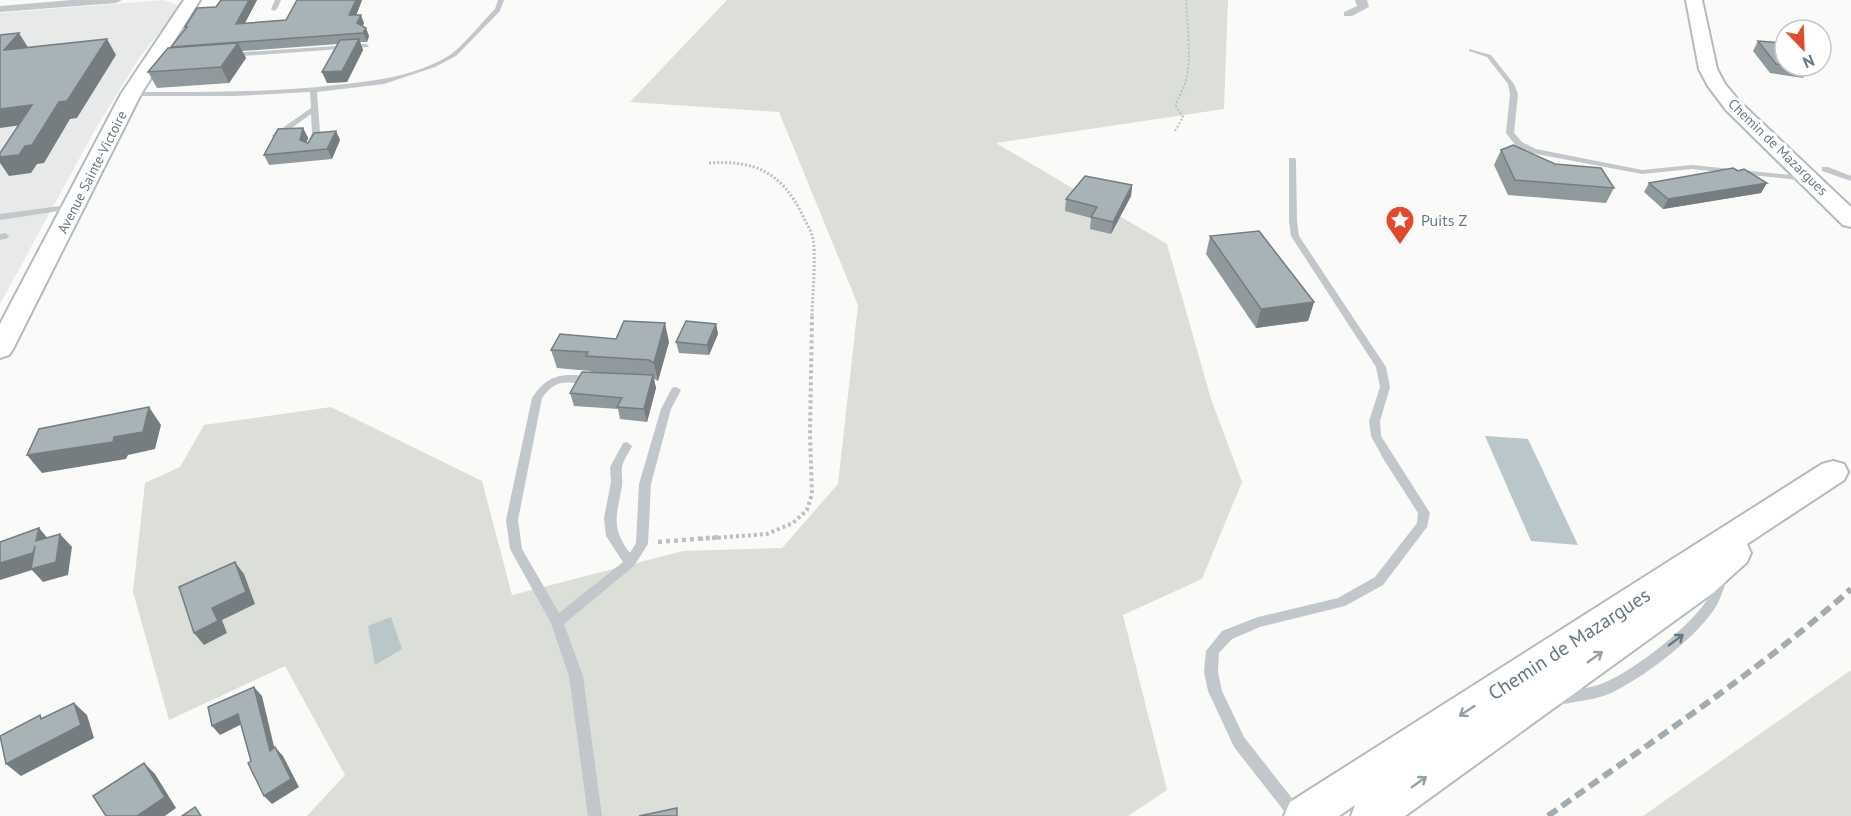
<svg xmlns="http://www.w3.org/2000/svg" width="1851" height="816" font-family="'PT Sans',sans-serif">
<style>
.built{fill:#e8eae9}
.green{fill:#dbdfd7}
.water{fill:#b9c7ca}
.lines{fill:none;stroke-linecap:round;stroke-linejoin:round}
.secondary-casing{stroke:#b3bbbf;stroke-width:4}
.path-far3{stroke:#bbc0c2;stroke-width:2;stroke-dasharray:2 2;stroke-linecap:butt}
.path-far2{stroke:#bbc0c2;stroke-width:3;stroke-dasharray:2 2;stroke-linecap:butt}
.path-far1{stroke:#bbc0c2;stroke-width:4;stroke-dasharray:3 3;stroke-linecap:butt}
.path{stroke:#bbc0c2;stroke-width:4.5;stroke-dasharray:4 4;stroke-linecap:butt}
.lane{fill:#c1c7ca;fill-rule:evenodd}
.street{fill:#c1c7ca;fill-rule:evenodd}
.secondary{fill:#fff;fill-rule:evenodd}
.rail{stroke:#a2abb0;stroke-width:6;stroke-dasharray:11 6;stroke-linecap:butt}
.wall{fill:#909a9d}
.shaded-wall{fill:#767d80}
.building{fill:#a8b3b7;stroke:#767d80;stroke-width:1.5}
.oneway{stroke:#657983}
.oneway2{stroke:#93a1a8}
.labels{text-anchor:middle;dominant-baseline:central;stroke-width:6;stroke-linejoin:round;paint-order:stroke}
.far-street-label{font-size:14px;fill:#657983;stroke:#fff}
.poi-label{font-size:16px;fill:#657983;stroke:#fff;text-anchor:start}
.near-street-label{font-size:20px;fill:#657983;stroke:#fff}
</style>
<rect width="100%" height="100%" fill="#fafaf8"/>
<path class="built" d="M164 0 180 6 139 58 96 128 0 304V13Z"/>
<g class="green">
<path d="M727 0H1228L1224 109 996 143 1167 244 1211 399 1242 482 1202 579 1123 615 1167 790 1128 816H307L345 775 285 666 169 720 133 592 145 483 180 467 204 425 331 407 482 481 512 595 683 551 782 548 838 484 858 305 779 112 630 102Z"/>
<path d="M1851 670V816H1643Z"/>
</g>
<g class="water">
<path d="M1485 436 1528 439 1578 545 1531 541Z"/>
<path d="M391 617 402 649 375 665 368 626Z"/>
</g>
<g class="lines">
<g class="secondary-casing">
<g id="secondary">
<path d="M184 0H200L141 94 13 349 9 355 0 358V324L121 94Z"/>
<path d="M1686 0H1702L1717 69 1725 84 1740 102 1851 207V227L1843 225 1726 110 1708 86 1699 69Z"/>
<path d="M1833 461 1844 464 1848 472 1844 480 1747 544 1751 553 1747 562 1713 593 1405 816H1351L1355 805 1339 816H1284L1290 802 1822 464Z"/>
</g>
</g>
<path class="path-far3" d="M1175 131 1183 117 1176 106C1178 96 1184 89 1186 80 1192 59 1187 23 1186 0"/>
<path class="path-far2" d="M709 163C755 160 781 172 802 214 805 221 810 228 812 235 817 248 812 300 812 318"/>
<path class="path-far1" d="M700 539 767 534 793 523 807 510 812 494 810 434 812 316"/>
<path class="path" d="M658 542 720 537"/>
<g class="lane">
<path d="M275 0H281L277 9 274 11 271 9Z"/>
<path d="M498 0H504L500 11 456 56 435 67 384 84 317 92 320 133 314 147 307 145 312 133 311 114 278 138 271 136 311 108 310 92 235 96H131L127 94 131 92C199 92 268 93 336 85 375 81 416 76 450 55 464 45 482 22 495 9Z"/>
<path d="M366 44 369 46 368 47 230 57 227 55 230 53Z"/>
<path d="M1469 49 1491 55 1514 84 1518 94 1514 133 1522 142 1536 149 1642 170 1692 165 1809 177 1813 179 1809 181 1692 169 1642 174 1531 153 1516 146 1506 133 1510 94 1508 84 1487 57 1469 51Z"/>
<path d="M1289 158H1295L1296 160 1297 221 1299 236 1386 367 1390 387 1380 421 1381 436 1430 513 1427 527 1383 585 1345 606 1260 627 1232 639 1219 653 1218 672 1222 691 1244 737 1302 811 1304 816H1288L1234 747 1208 691 1204 672 1206 651 1222 631 1258 617 1338 598 1375 577 1417 523 1418 513 1384 460 1371 436 1369 421 1380 387 1376 367 1291 236 1289 221Z"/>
<path d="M1822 167H1828L1851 176V181L1822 171Z"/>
<path d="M75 204H78V208L0 220V214Z"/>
<path d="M5 233 9 236 8 238 0 240V234Z"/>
<path d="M575 375 592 377 597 380C582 393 562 368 542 398L518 520 522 549 559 613 623 562 606 536 604 518 611 482 610 467 623 443 627 442 632 446C629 452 623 461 622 467 621 473 623 480 622 486 617 515 610 527 630 553L636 543 639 484 661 409 672 388 676 387 681 390 671 409 651 484 648 544 634 566 564 624 583 676 602 816H588L569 676 551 623 510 549 506 520 532 398C543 381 554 374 575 375Z"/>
<path d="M1721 572 1725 573 1727 577C1724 589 1720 601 1713 611 1693 640 1643 678 1611 693 1600 698 1587 700 1575 702 1567 703 1559 706 1552 703L1550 699 1552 695C1567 689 1583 690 1598 685 1628 676 1690 627 1707 600 1712 592 1713 582 1717 573Z"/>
</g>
<g class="street">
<path d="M72 0H122L116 3 0 12V6Z"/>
<path d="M1355 0H1367L1369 7 1352 16H1344V12L1357 6Z"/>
</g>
<use href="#secondary" class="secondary"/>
<path class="rail" d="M1548 816C1650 742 1757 673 1851 589"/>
</g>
<g class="wall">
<path d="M221 0H257L245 23 286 20 362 0 356 15 364 23 363 26 369 36 367 42H360L363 50 347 82 327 83 338 44 242 51 246 58 229 83 157 88 148 72 171 47 186 29 185 27 216 7Z"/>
<path d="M1758 41 1785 43V66H1806L1809 69 1803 78 1770 73 1753 51Z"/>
<path d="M303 128 308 138 306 143H308L336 131 340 140 332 159 269 165 264 155Z"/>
<path d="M1501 150 1614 188 1606 203 1508 195 1494 165Z"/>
<path d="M1649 183 1761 193 1663 209 1644 192Z"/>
<path d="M1132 185 1131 196 1111 234 1090 229 1091 218 1065 211 1066 199Z"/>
<path d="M1210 236 1314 302 1308 321 1256 328 1206 254Z"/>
<path d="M716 324 718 334 709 355 679 353 676 342Z"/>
<path d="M616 339 669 342 658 381 654 379 656 388 647 422 620 419 618 409 574 406 570 393 591 372 590 371 557 368 551 350Z"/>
</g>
<g class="shaded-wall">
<path d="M249 0H257L240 32 236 24Z"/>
<path d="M356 0H362L353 24 349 15Z"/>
<path d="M361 15 364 23 360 31 357 23Z"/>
<path d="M366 28 369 36 367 42 363 33Z"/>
<path d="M19 33 29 49 4 50Z"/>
<path d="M107 39 116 55 77 118 70 119 44 163 37 164 31 173 9 176 0 163V157L25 146Z"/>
<path d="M359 39 363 50 347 82 327 83 322 72Z"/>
<path d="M238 43 246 58 229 83 221 67Z"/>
<path d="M32 105 43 122 0 128V109Z"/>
<path d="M303 128 308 138 304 150 300 140Z"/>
<path d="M336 131 340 140 332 159 327 149Z"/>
<path d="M1767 183 1761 193 1663 209 1668 199Z"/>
<path d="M1132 185 1131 196 1111 234 1113 222Z"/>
<path d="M1314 302 1308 321 1256 328 1261 309Z"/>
<path d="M665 323 669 342 658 381 654 363Z"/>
<path d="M716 324 718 334 709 355 707 345Z"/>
<path d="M653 375 656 388 647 422 644 409Z"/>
<path d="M149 407 161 425 155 449 128 455 126 459 42 473 27 455 114 437Z"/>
<path d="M39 528 50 541H36Z"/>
<path d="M60 534 72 547 68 575 43 582 32 570 0 580V563L33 553Z"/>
<path d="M235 562 244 574 255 604 222 620 227 633 204 645 194 633 212 608Z"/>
<path d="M254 687 262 696 277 759 270 751Z"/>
<path d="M74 703 87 715 94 738 21 776 6 764Z"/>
<path d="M238 714 246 722 220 735 212 726Z"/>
<path d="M275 747 283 756 299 787 272 804 264 796Z"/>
<path d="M144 763 155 774 176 808 165 816H137Z"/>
</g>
<g class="building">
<path d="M221 0H249L236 24 286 20 297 0H356L349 15H361L357 23 366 28 363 33 171 47 187 27H185L197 8 216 7Z"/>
<path d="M19 33 4 50 107 39 67 101 59 102 32 145 25 146 19 155 0 157V153L32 105 0 109V35Z"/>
<path d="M359 39 342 71 322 72 340 40Z"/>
<path d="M1758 41 1785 43V65L1776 64Z"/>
<path d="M238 43 221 67 148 72 168 48Z"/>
<path d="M1792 66H1806L1809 69Z"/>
<path d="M303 128 300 140 308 143 314 133 336 131 327 149 264 155 278 129Z"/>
<path d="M1513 145 1555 164 1601 168 1614 188 1515 180 1501 150Z"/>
<path d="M1733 168 1738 171 1744 169 1767 183 1668 199 1649 183Z"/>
<path d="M1085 176 1132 185 1113 222 1091 217 1097 207 1066 199Z"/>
<path d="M1259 231 1314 302 1261 309 1210 236Z"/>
<path d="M624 321 665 323 654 363 649 360 586 356 588 352 551 350 560 334 616 339Z"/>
<path d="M686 321 716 324 707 345 676 342Z"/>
<path d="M582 372 653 375 644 409 617 407 622 398 570 393Z"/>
<path d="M149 407 143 432 114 437 113 442 27 455 39 429Z"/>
<path d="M39 528 36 541 60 534 56 562 31 569 35 546 33 553 0 563V542Z"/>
<path d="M235 562 246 592 212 608 218 621 194 633 179 587Z"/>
<path d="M254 687 270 751 275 747 291 779 264 796 248 763 251 761 238 714 212 726 208 707Z"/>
<path d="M74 703 81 725 6 764 0 736 40 715 41 719Z"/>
<path d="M144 763 165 797 137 816H106L93 796Z"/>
<path d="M195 807 201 816H182Z"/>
<path d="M677 808V816H639Z"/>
</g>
<defs><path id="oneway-shaft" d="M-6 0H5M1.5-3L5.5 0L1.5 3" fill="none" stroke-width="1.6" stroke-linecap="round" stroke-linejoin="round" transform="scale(1.5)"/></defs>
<use class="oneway" href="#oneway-shaft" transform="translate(1676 640) rotate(-37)"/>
<g class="oneway2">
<use href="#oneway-shaft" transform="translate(1595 657) rotate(-35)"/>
<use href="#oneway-shaft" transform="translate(1467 711) rotate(147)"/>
<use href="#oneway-shaft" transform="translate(1419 782) rotate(-35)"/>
</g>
<defs>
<g id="sight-pin" transform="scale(1.5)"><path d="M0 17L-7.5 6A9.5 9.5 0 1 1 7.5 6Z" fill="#e3492f" stroke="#fff"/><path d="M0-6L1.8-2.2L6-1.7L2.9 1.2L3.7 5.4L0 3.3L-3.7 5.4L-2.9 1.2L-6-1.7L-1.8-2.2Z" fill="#fff"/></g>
</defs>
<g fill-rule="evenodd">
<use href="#sight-pin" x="1400" y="220"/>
</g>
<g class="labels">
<g class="far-street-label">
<text transform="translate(1778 147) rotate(44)">Chemin de Mazargues</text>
<text transform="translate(92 172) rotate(-63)">Avenue Sainte-Victoire</text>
</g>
<g class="poi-label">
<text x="1421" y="220">Puits Z</text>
</g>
<g class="near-street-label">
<text transform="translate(1569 644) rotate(-33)">Chemin de Mazargues</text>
</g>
</g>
<g transform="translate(1803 48) rotate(157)"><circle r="28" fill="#ffffff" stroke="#c1c9cd" stroke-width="1.5"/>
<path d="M0-4.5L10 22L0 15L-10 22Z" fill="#e3492f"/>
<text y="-9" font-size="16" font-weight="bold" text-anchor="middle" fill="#657983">N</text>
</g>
</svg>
